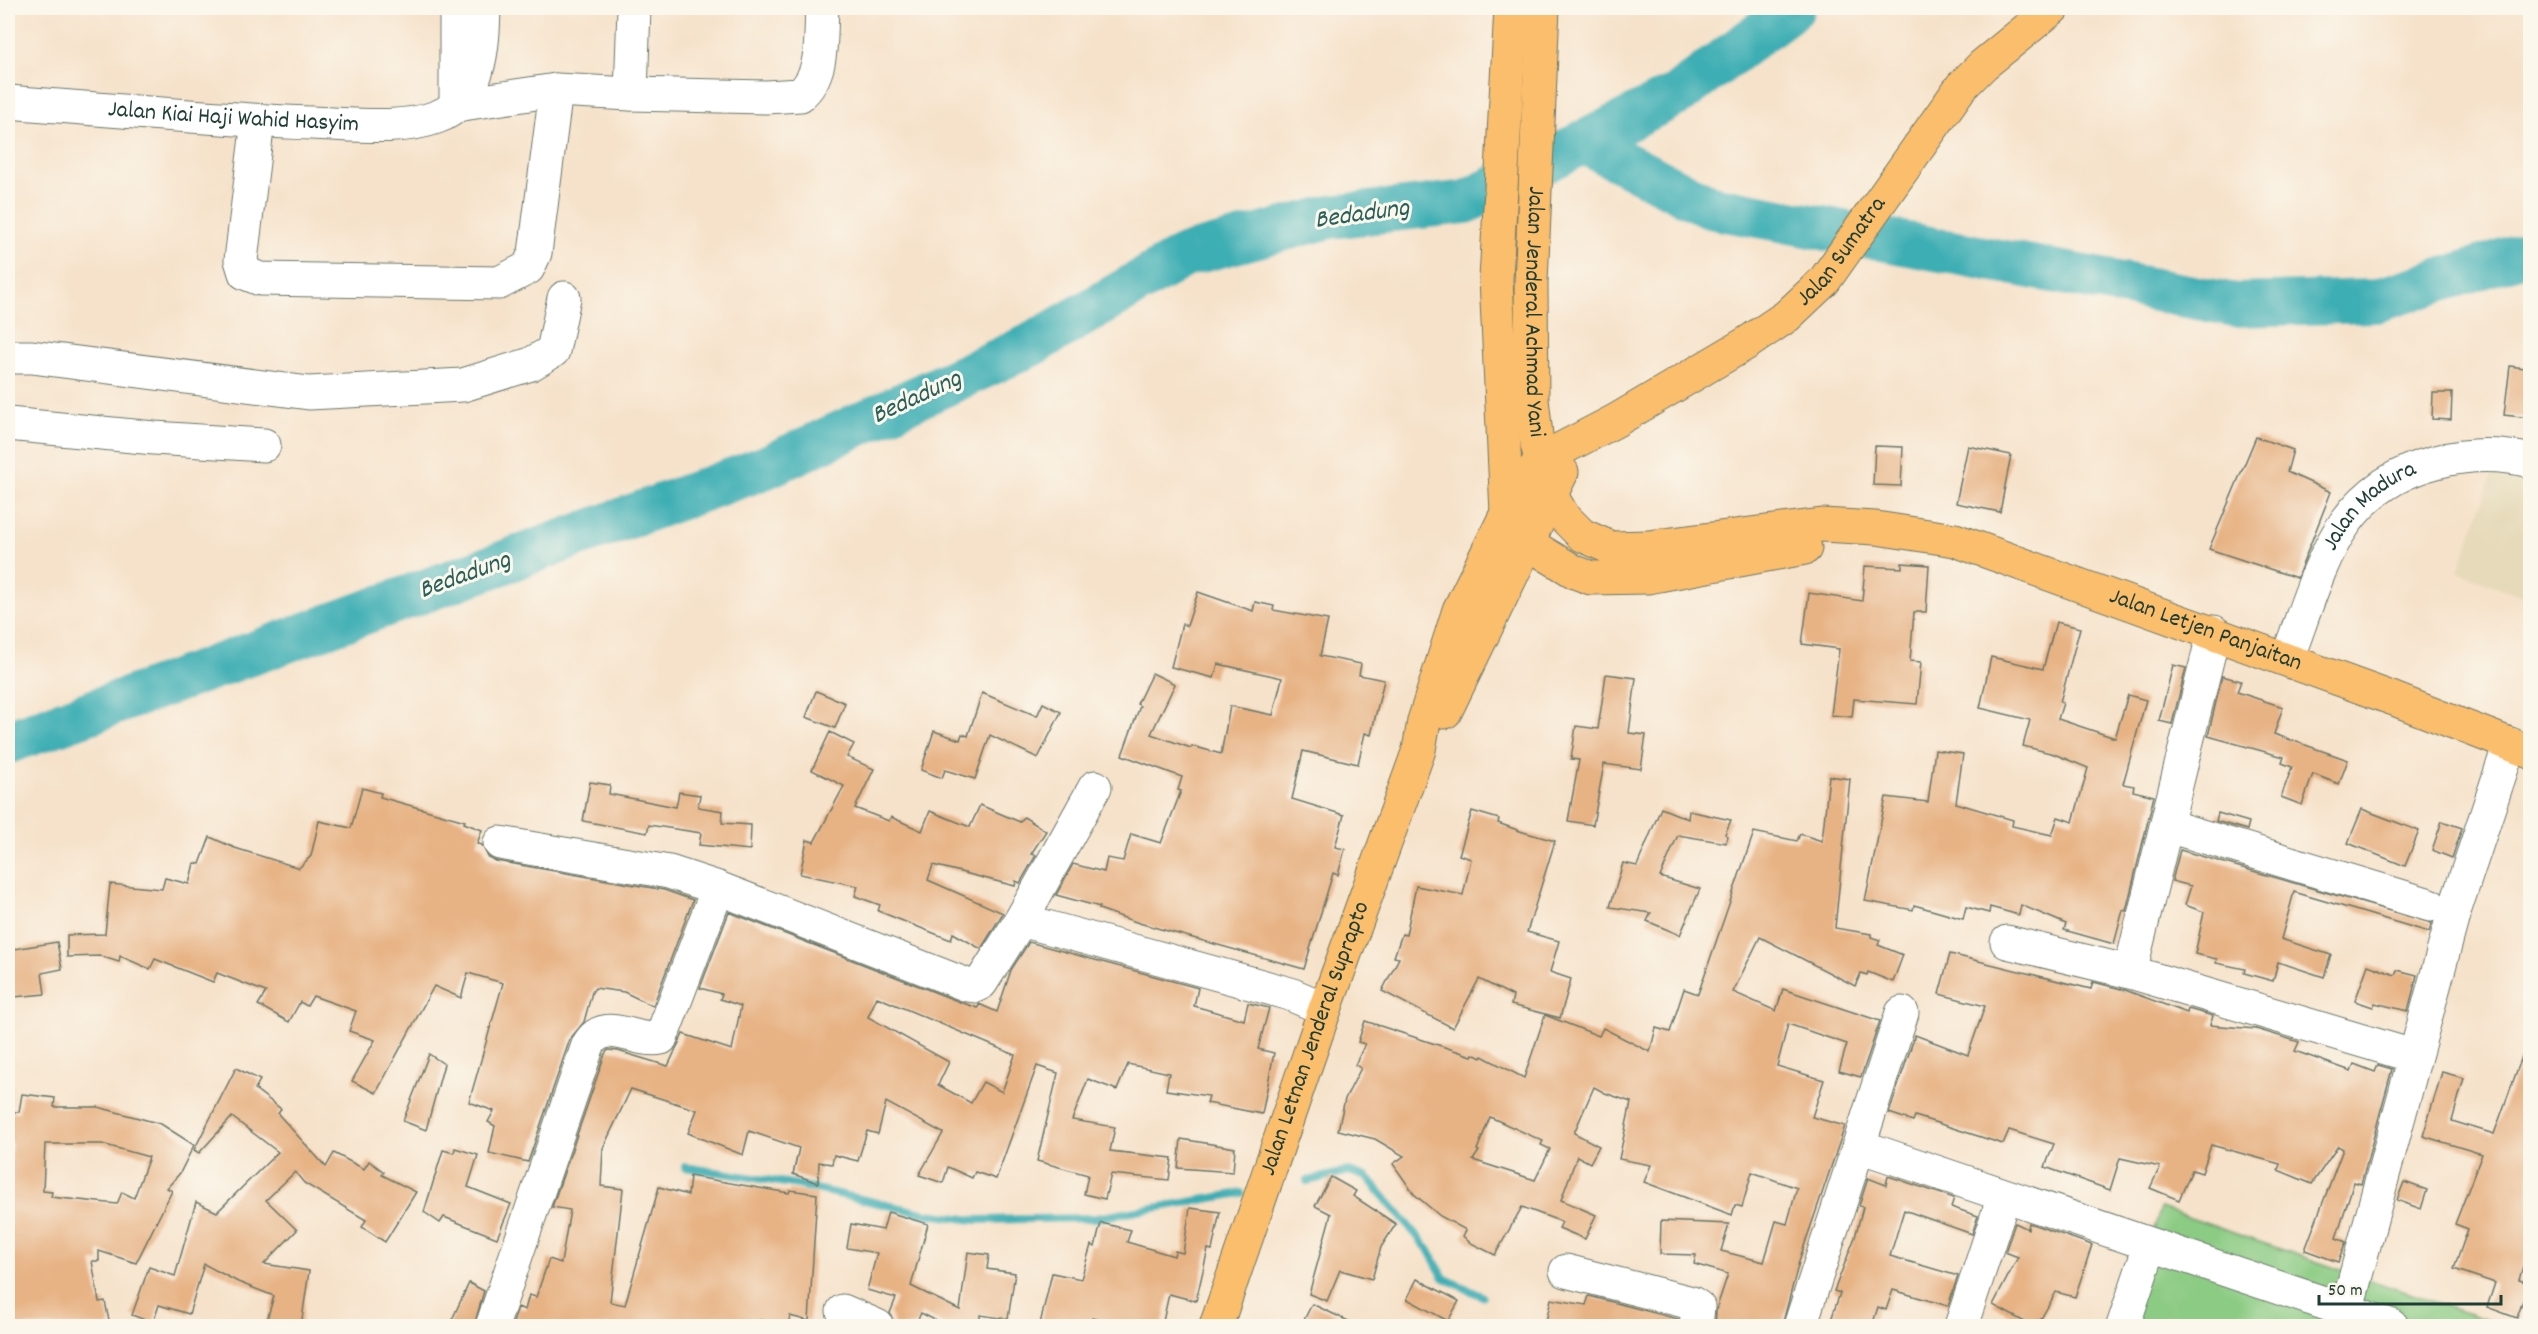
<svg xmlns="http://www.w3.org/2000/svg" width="2538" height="1334" font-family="Dekko,sans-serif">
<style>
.built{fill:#e6daba}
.green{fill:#8bcb83;stroke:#55845c;stroke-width:1.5}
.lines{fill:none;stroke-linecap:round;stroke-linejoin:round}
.stream{stroke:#3daeb4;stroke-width:8}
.river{stroke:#3daeb4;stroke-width:44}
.building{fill:#e7b284;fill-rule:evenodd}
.minor-casing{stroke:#6a7768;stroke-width:35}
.major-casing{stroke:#6a7768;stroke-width:35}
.highway-casing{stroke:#6a7768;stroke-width:35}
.minor{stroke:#fff;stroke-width:33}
.major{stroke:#fabe6d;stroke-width:33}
.highway{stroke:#fabe6d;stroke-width:33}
.labels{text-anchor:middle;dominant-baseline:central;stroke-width:6;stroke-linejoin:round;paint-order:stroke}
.street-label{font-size:24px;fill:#1f3d34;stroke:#fbf7ec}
.water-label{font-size:26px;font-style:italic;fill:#285f5a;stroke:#fbf7ec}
</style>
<rect width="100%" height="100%" fill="#fbf7ec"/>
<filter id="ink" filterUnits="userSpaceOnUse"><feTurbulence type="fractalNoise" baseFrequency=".0167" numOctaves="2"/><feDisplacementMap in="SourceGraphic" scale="12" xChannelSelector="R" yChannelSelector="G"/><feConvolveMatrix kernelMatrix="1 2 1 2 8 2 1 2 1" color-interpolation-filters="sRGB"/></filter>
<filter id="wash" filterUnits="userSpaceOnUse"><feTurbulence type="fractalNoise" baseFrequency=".008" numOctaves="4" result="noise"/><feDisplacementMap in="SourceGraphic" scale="24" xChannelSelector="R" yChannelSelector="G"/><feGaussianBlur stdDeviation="1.35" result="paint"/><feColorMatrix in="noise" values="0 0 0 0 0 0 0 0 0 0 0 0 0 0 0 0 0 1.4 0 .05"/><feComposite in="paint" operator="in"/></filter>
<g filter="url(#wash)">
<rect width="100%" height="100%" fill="#f6e2ca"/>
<path class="built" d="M2492 475 2530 480V599L2458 572Z"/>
<path class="green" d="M2161 1208 2504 1326H2121Z"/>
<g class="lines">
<g class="stream">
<path d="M685 1167 798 1185 927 1214 974 1220 1096 1218 1241 1193"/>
<path d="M1307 1181 1349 1171 1367 1177 1428 1249 1444 1278 1482 1296"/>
</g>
<g class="river">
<path d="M1583 142 1710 207 2235 305 2375 301 2530 252"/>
<path d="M8 742 764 468 1029 346 1186 255 1330 217 1466 202 1680 93 1793 8"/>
</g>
</g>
<g id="blocks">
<g class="building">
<path d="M2510 366 2530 369V418L2504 415Z"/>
<path d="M2433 393H2452L2451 420 2432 419Z"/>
<path d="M2256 437 2293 450 2287 472 2331 492 2297 578 2209 549Z"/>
<path d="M1875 446 1903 447 1901 486 1873 485Z"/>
<path d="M1968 446 2011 455 2000 512 1956 503Z"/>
<path d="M1902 563 1929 565 1926 612H1914L1910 661 1921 662 1917 704 1854 699 1852 717 1831 715 1839 649 1802 644 1809 593 1862 601 1865 566 1902 568Z"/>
<path d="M1198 592 1253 611 1255 602 1274 606 1273 610 1328 620 1320 656 1361 664 1359 675 1384 680 1371 735 1365 733 1358 764 1303 751 1292 799 1344 815 1335 847 1345 849 1338 875 1333 873 1304 969 1139 923 1099 909 1100 907 1056 895 1073 864 1104 872 1107 858 1123 861 1131 834 1161 843 1181 791 1178 790 1182 777 1122 755 1140 706 1137 704 1152 673 1175 684 1151 734 1191 748 1192 746 1221 754 1230 706 1273 715 1282 678 1218 664 1214 678 1171 667 1182 624 1187 626Z"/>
<path d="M2056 622 2080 628 2060 702 2063 703 2058 719 2115 738 2128 695 2146 700 2123 784 2134 786 2133 791 2154 796 2126 911 2123 910 2114 944 2064 930 2066 924 2021 905 2019 915 1990 907 1989 913 1966 907 1963 919 1914 905 1913 910 1865 901 1886 797 1928 802 1935 750 1963 754 1956 803 2013 820 2012 826 2052 835 2058 817 2073 822 2088 768 2054 754 2023 746 2030 720 1980 708 1991 657 2043 669Z"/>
<path d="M2173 665 2186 668 2172 724 2159 721Z"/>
<path d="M1606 674 1636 678 1629 733 1646 735 1641 769 1604 764 1593 825 1568 821 1579 760 1571 759 1576 726 1598 729Z"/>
<path d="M2222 676 2241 681 2237 692 2283 707 2274 734 2348 760 2339 784 2313 774 2302 805 2281 797 2292 767 2282 763 2284 757 2208 736Z"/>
<path d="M816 691 845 703 835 728 806 717Z"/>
<path d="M982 693 1037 716 1043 703 1061 712 1038 758 990 735 975 779 945 770 942 778 921 770 934 731 960 740 962 734 968 736Z"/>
<path d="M830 732 854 744 847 757 874 769 855 808 889 821 891 817 922 831 930 811 970 827 980 805 1020 822 1024 817 1046 831 1031 854 1036 855 1020 883 1016 881 1015 886 933 865 928 880 1003 913 981 949 953 933 951 940 878 911 880 905 855 896 858 886 800 874 807 840 814 842 844 786 812 770Z"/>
<path d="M1829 776 1850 779 1835 928 1871 934V937L1880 940 1878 945 1903 955 1893 982 1868 972 1867 975 1861 973 1855 986 1760 937 1733 992 1776 1011 1783 989 1880 1021 1861 1077 1839 1071 1847 1044 1788 1024 1777 1066 1824 1080 1812 1117 1845 1126 1800 1258 1782 1326H1715L1716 1310 1728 1274 1694 1264 1696 1255 1660 1254 1661 1221 1729 1224 1721 1251 1764 1262 1776 1221 1787 1224 1797 1188 1752 1172 1742 1207 1735 1205 1732 1215 1644 1182 1651 1165 1619 1159 1631 1102 1605 1093 1594 1087 1574 1133 1599 1146 1590 1163 1577 1156 1561 1200 1596 1215 1585 1239 1559 1228 1562 1222 1522 1207 1495 1255 1469 1242 1463 1236 1466 1230 1440 1216 1414 1194 1393 1164 1404 1156 1375 1139 1338 1130 1345 1099 1361 1068 1355 1065 1365 1044 1358 1042 1365 1021 1472 1056 1473 1054 1481 1058 1482 1056 1524 1078 1545 1015 1599 1036 1603 1028 1650 1052 1656 1028 1670 1032 1684 989 1698 994 1754 832 1797 841 1800 834 1822 841ZM1490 1117 1543 1141 1541 1145 1550 1149 1535 1180 1473 1160 1479 1151 1477 1150Z"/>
<path d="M590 782 610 785 609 794 676 807 679 792 700 795 698 807 723 811 722 823 751 825 750 850 699 845 701 833 649 825 647 833 583 821Z"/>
<path d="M362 788 381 793 380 797 465 821 464 823 482 830 477 844 482 845 488 857 496 861 664 890 693 900 653 1006 624 992 595 988 592 992 584 1022 570 1039 528 1162 489 1153 495 1126 488 1122 494 1111 469 1102 503 983 468 973 461 998 434 986 376 1093 352 1081 375 1040 349 1031 356 1011 313 996 307 1006 300 1002 289 1022 258 1005 266 992 217 973 213 982 155 959 150 969 120 956 119 962 100 956 67 957V935L105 934 110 884 162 889 165 878 189 884 194 863 200 864 210 837 235 848 299 868 311 856 319 821 351 828Z"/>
<path d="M1661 808 1688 819 1689 811 1731 820 1725 834 1728 836 1726 843 1678 835 1660 877 1700 889 1680 935 1647 921 1651 913 1610 907 1623 863 1637 866Z"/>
<path d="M2362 809 2419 831 2405 866 2348 843Z"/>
<path d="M1472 811 1499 819 1498 823 1523 832 1555 841 1527 932 1559 941 1550 972 1571 979 1560 1018 1511 1005 1513 996 1479 979 1453 1028 1382 991 1399 958 1394 957 1402 934 1406 935 1416 886 1463 895 1471 859 1459 855Z"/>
<path d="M2218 813 2249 822 2247 830 2216 821Z"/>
<path d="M2442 821 2462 828 2452 858 2432 850Z"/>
<path d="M2180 850 2432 923 2429 932 2294 892 2281 939 2331 955 2324 977 2278 962 2273 981 2244 973 2245 969 2216 963 2217 959 2195 954 2204 912 2185 905 2191 886 2172 881Z"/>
<path d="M729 912 960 1002 978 1008 979 1004 997 1012 1011 970 1029 942 1198 988 1194 1006 1244 1020 1248 1003 1269 1008 1258 1049 1274 1053 1262 1114 1207 1103 1209 1096 1166 1090 1169 1073 1128 1064 1117 1090 1088 1079 1072 1120 1115 1127 1110 1151 1172 1158 1169 1180 1111 1174 1105 1199 1084 1194 1088 1175 1037 1161 1058 1073 1037 1066 996 1179 975 1172 972 1178 948 1167 943 1183 919 1175 943 1133 886 1102 878 1134 867 1131 858 1161 834 1155 832 1164 819 1162 818 1183 793 1174 799 1148 749 1131 743 1155 688 1133 697 1110 631 1089 603 1148 601 1186 623 1189 610 1302 625 1305 659 1187 688 1195 690 1176 789 1193 790 1190 817 1194 809 1321 790 1316 788 1326 760 1320V1326H512L518 1307 525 1310 529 1295 536 1297 549 1259 561 1263 570 1210 552 1207 605 1054 608 1050 618 1051 668 1066 683 1034 732 1050 741 1006 720 999 722 994 700 988ZM877 997 1015 1055 1002 1092 983 1082 971 1103 938 1085 949 1062 868 1017Z"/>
<path d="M57 942 62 969 42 973 45 994 14 997 11 970H8V950Z"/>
<path d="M1950 954 2091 989 2093 982 2125 990 2187 1013 2188 1009 2213 1016 2210 1025 2256 1029 2299 1042 2295 1051 2351 1071 2354 1064 2375 1072 2378 1065 2392 1069 2361 1184 2354 1182 2336 1238 2346 1242 2338 1262 2305 1250 2343 1149 2338 1146 2312 1184 2278 1170 2280 1164 2211 1145 2202 1173 2192 1170 2179 1200 2150 1188 2160 1167 2120 1158 2110 1190 2045 1167 2054 1144 2009 1130 2003 1144 1915 1116 1913 1121 1889 1113 1915 1035 1968 1055 1985 1006 1939 994Z"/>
<path d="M2368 965 2395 975 2397 970 2417 975 2408 1011 2375 1003 2373 1007 2355 1001Z"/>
<path d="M2528 1040 2530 1041V1242L2519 1280 2529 1283 2517 1318 2487 1307 2495 1283 2454 1269 2468 1229 2455 1224 2482 1154 2423 1136 2442 1072 2464 1078 2452 1121 2494 1134Z"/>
<path d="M429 1054 444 1064 426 1130 403 1121Z"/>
<path d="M236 1068 260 1080 255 1089 281 1109 278 1114 326 1167 334 1153 364 1169 369 1161 384 1172 382 1175 416 1192 385 1242 362 1227 366 1220 304 1183 295 1172 266 1200 297 1230 264 1264 309 1271 301 1326H265L274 1296 238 1282 204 1264 189 1314 159 1305 153 1323 132 1315 149 1267 175 1276 196 1202 217 1212 278 1152 232 1117 199 1153 194 1150Z"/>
<path d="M22 1094 55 1098 54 1107H98L161 1124 194 1145 180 1173 167 1188 172 1191 136 1263 99 1251V1261H92L99 1302 105 1301 110 1326H13L14 1324 8 1323V1194L12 1143 8 1142V1112H19ZM45 1144H102L149 1157 134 1198 122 1192 117 1204 51 1197 52 1192 43 1191Z"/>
<path d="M1181 1139 1235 1148 1233 1172 1178 1168Z"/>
<path d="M455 1148 478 1155 468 1187 511 1204 497 1238 444 1217 440 1223 424 1212 443 1150 454 1153Z"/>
<path d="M1888 1176 1954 1198 1951 1207 1978 1216 1972 1234 1904 1210 1890 1256 1958 1276 1948 1306 1893 1290 1886 1310 1878 1307 1872 1326H1829L1840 1293 1834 1291 1855 1237 1863 1207 1859 1206 1868 1178 1886 1185Z"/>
<path d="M1331 1177 1356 1191 1353 1196 1396 1224 1381 1247 1372 1279 1340 1270 1327 1301 1309 1294 1331 1214 1315 1206Z"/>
<path d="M2404 1182 2427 1190 2421 1209 2397 1200Z"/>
<path d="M1190 1208 1220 1212 1212 1250 1208 1249 1196 1301 1169 1294 1162 1326H1135L1092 1318 1089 1326 1040 1324 1052 1273 1081 1279 1091 1245 1095 1247 1101 1223 1131 1230 1127 1242 1174 1256 1175 1251 1183 1253Z"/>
<path d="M888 1212 928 1224 911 1286 960 1310 968 1252 989 1255 987 1269 1015 1273 1008 1319 980 1315V1320L994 1326H957L945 1325 921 1313 915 1326H895L890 1313 896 1298 867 1290 877 1253 847 1248 851 1224 883 1230Z"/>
<path d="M2015 1223 2028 1229 2029 1223 2092 1245 2075 1297 2056 1292 2037 1326H2032L1993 1305 2018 1257 2005 1252Z"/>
<path d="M1417 1279 1459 1301 1448 1321 1407 1299Z"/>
<path d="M469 1283 484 1291 474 1326H449Z"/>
<path d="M1589 1296 1678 1319V1326H1545L1551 1299 1586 1305Z"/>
<path d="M1312 1304 1359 1326H1301Z"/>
</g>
</g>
</g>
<g filter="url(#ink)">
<use href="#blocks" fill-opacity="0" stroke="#6a7768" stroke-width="1.5"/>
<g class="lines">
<g class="minor-casing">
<g id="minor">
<path d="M456 8V105"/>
<path d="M631 94 766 97 800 95C825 74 820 37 822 8"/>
<path id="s1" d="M8 102C109 110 210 119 311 123 350 124 400 131 437 117 481 101 483 46 484 8"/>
<path d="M456 105 556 90 631 94 634 8"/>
<path d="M258 121 241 260 245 273 260 279 499 283 528 268 535 253 556 90"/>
<path d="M8 357H32L309 393 463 385 531 364 553 351 564 298"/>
<path d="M8 424 154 438 264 445"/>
<path id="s2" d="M2287 659C2320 573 2334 488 2436 462 2468 454 2498 453 2530 461"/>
<path d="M2168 826 2430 905"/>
<path d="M500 843 669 872 718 888 967 985 975 986 981 983 1021 920 1290 994 1325 1009"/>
<path d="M1021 920 1095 787"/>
<path d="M2007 942 2130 972 2413 1056"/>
<path d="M2130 972 2214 632"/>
<path d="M1859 1146 2392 1326"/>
<path d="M1566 1271 1692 1303 1698 1307 1696 1326"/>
<path d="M843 1311 877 1326"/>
<path d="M2346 1312 2454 912 2510 744"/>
<path d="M492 1326 588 1045C605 1015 635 1044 661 1038L718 888"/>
<path d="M1800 1326 1902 1013"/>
<path d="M1961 1326 2004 1196"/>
<path d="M2123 1326 2150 1246"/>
</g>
</g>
<g class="major-casing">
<g id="major">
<path d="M1445 712 1562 472"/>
<path id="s3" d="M1216 1326 1325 1009 1419 750 1424 721 1459 610 1507 513 1540 460 1615 421 1747 343 1787 316 1824 281 1961 87 1983 65 2053 8"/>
</g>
</g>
<g class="highway-casing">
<g id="highway">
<path d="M1511 8 1496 279 1507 513 1527 543 1575 572 1591 578 1648 577 1805 548"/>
<path id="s4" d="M1543 8 1531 283 1532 399 1537 444 1550 494 1563 516 1582 535 1611 548 1648 547 1822 525 1876 528 1955 540 2394 699 2530 752"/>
</g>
</g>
<use href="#minor" class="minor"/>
<use href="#major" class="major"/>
<use href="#highway" class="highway"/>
</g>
</g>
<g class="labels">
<g class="street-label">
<text stroke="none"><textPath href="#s1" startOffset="226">Jalan Kiai Haji Wahid Hasyim</textPath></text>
<text stroke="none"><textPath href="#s3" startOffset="1298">Jalan Sumatra</textPath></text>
<text stroke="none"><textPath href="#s4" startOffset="304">Jalan Jenderal Achmad Yani</textPath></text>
<text stroke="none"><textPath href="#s2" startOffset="178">Jalan Madura</textPath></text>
<text stroke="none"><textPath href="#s4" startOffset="1185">Jalan Letjen Panjaitan</textPath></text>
<text stroke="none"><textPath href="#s3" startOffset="304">Jalan Letnan Jenderal Suprapto</textPath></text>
</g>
<g class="water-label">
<text transform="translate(1362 215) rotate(-8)">Bedadung</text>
<text transform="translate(917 398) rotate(-25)">Bedadung</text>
<text transform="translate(465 576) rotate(-20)">Bedadung</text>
</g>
</g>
<rect width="2538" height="1334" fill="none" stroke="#fbf7ec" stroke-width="30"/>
<path d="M2319 1295v9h182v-9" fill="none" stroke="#1f3d34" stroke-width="3"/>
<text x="2328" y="1295" font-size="18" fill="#1f3d34" stroke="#fbf7ec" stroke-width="4.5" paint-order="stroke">50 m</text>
</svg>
